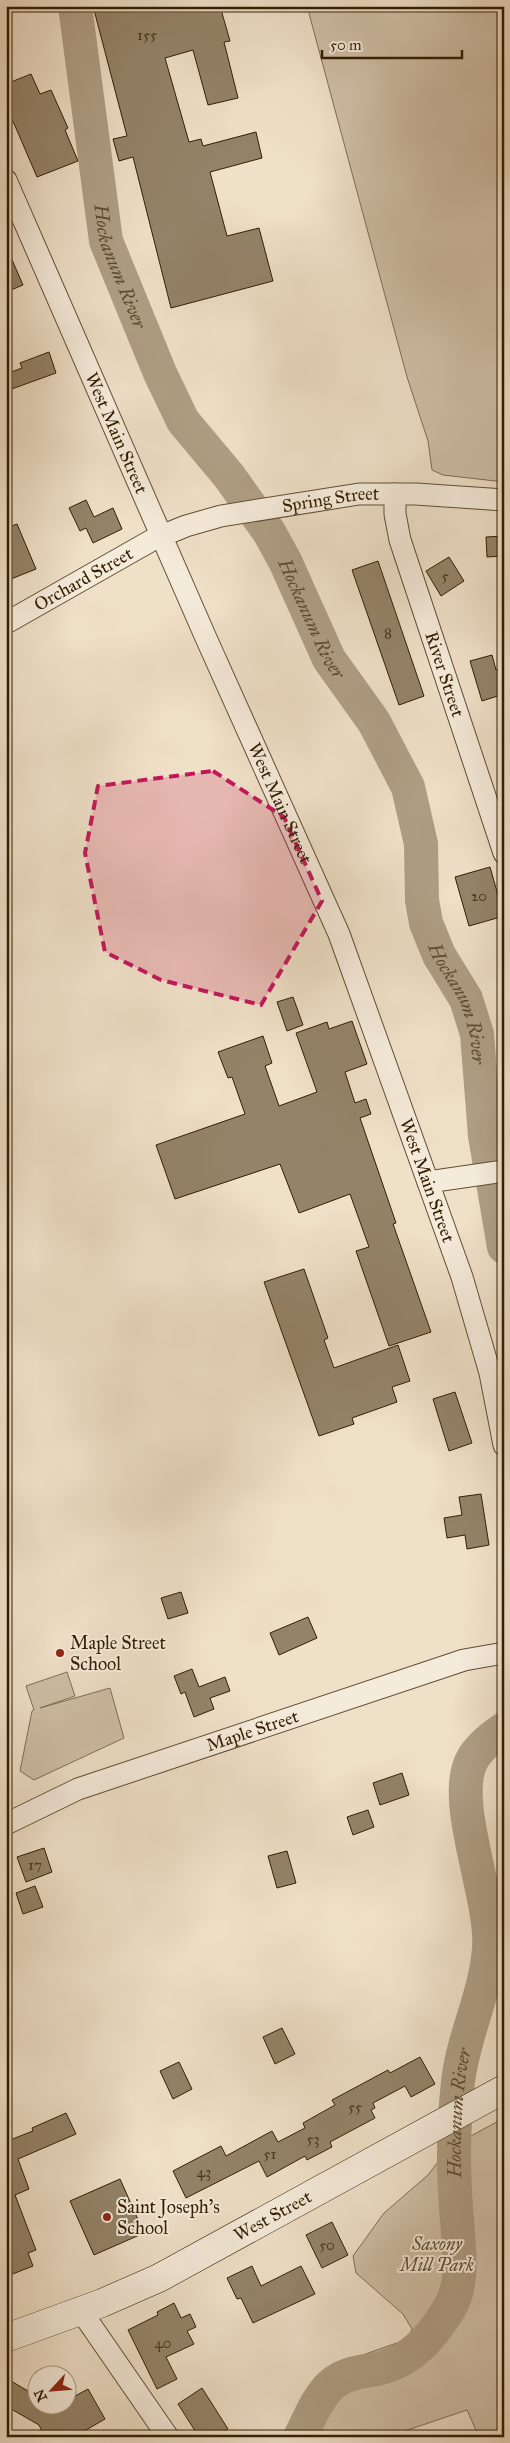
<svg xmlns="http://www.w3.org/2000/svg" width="510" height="2443" font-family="'IM FELL Great Primer',serif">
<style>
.green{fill:#cfbfa6;stroke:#806e53}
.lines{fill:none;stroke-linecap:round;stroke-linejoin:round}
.river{stroke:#af9e84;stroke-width:34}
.building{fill:#948368;stroke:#321e00}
.minor-casing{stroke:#614e32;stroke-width:23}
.secondary-casing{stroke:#321e00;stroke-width:29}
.minor{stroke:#f5ebdb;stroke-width:21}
.secondary{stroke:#f5ebdb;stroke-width:28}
.marked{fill:#c2185b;fill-opacity:0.2;stroke:#c2185b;stroke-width:4;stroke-dasharray:10 6;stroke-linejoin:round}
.poi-dot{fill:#8f2418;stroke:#f5ebdb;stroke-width:2}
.labels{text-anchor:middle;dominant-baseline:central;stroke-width:4;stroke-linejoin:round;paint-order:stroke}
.number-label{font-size:15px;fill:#4a371a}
.street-label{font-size:18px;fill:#321e00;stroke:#f5ebdb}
.poi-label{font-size:18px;fill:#321e00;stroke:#f5ebdb;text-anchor:start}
.park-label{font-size:18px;font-style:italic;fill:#614e32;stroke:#f5ebdb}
.water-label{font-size:19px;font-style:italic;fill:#5e4b2e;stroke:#f5ebdb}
</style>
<rect width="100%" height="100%" fill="#efe0c8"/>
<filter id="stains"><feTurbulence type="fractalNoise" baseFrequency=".004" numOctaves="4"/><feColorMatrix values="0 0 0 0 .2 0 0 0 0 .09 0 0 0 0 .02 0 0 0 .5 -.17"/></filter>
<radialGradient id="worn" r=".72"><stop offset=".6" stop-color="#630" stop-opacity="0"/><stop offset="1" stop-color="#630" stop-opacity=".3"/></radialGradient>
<g class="green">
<path d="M307 6H504V482L443 475 432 470 428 441 407 377Z"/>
<path d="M67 1672 75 1696 40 1708 110 1688 124 1738 34 1780 20 1771 32 1711 34 1710 26 1686Z"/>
<path d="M504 2118V2437H479L467 2410 387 2437H293L337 2369 357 2357 408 2339 412 2329 403 2314 356 2273 353 2256 384 2213 428 2175 444 2154 445 2150Z"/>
</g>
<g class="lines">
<g class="river">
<path id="s1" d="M75 6 106 241 160 373 183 421 229 476 269 532 285 561 329 659 374 722 408 787 421 844 422 900 426 923 439 955 466 999 477 1034 485 1136 504 1247"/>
<path id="s2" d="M300 2437C309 2420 317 2398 331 2385 344 2373 361 2372 377 2369 400 2364 418 2351 433 2332 442 2320 452 2307 456 2293 464 2265 456 2222 455 2192 453 2156 454 2119 458 2082 463 2036 486 1994 489 1948 493 1899 450 1801 472 1760 479 1747 492 1737 504 1729"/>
</g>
</g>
<g class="building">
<path d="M93 6H220L230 41 224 42 238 98 208 105 193 50 165 58 189 142 201 139 203 146 256 132 262 158 210 172 227 236 259 228 273 281 171 308 133 157 119 161 113 139 127 136Z"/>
<path d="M31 74 40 94 51 90 68 128 65 130 78 161 37 177 6 105V84Z"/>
<path d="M6 246 23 285 6 292Z"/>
<path d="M49 352 56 373 9 390 6 374 22 368 20 363Z"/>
<path d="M86 500 94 517 113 508 122 529 93 543 86 528 80 531 69 508Z"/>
<path d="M17 524 36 569 6 581V528Z"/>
<path d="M504 536V556L487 557 486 537Z"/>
<path d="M449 557 464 581 441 596 426 571Z"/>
<path d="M378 561 424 696 399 705 352 570Z"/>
<path d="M492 655 496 670 499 669 501 673 504 672V694L482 701 470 661Z"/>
<path d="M490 867 504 916 469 926 455 877Z"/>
<path d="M293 997 303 1025 287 1031 277 1002Z"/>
<path d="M352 1021 367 1064 345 1072 355 1103 366 1099 371 1114 360 1118 396 1223 393 1224 431 1332 389 1346 356 1251 369 1247 350 1194 299 1213 280 1164 175 1199 156 1145 245 1114 232 1077 228 1078 218 1052 263 1036 272 1063 265 1066 279 1106 317 1092 296 1033 327 1022 329 1029Z"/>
<path d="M304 1269 328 1338 324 1340 334 1368 398 1345 410 1381 392 1387 397 1402 352 1418 354 1424 319 1436 264 1282Z"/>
<path d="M455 1392 472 1443 449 1451 433 1399Z"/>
<path d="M481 1494 489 1545 467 1549 465 1535 447 1538 444 1518 462 1515 459 1497Z"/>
<path d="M181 1592 188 1613 168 1619 161 1598Z"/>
<path d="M308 1617 317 1638 279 1655 270 1633Z"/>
<path d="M192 1669 199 1687 225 1677 230 1691 210 1698 214 1709 194 1717 185 1692 181 1694 174 1676Z"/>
<path d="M402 1773 409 1795 380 1805 373 1783Z"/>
<path d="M368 1810 374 1827 353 1835 347 1817Z"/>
<path d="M44 1848 52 1872 26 1882 17 1857Z"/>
<path d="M287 1851 296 1883 277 1888 268 1856Z"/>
<path d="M35 1886 43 1907 23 1914 16 1893Z"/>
<path d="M282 2028 295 2054 275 2064 263 2037Z"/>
<path d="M420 2057 435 2084 411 2097 405 2086 373 2103 375 2108 371 2110 375 2118 330 2142 332 2147 307 2160 305 2156 267 2177 259 2161 186 2198 173 2171 221 2146 226 2156 272 2131 278 2142 305 2128 303 2123 335 2105 332 2100 388 2070 390 2073Z"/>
<path d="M179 2062 192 2089 173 2099 160 2071Z"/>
<path d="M66 2113 76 2134 18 2159 29 2189 15 2195 36 2250 28 2253 33 2266 10 2275 6 2266V2133L10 2140 33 2131 32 2128Z"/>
<path d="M120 2179 144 2233 94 2255 70 2201Z"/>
<path d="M332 2222 348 2255 322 2268 306 2235Z"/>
<path d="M252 2266 261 2286 301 2266 315 2294 253 2323 241 2298 237 2299 227 2278Z"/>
<path d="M174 2303 181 2318 190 2314 196 2327 187 2331 194 2344 166 2357 177 2379 157 2389 128 2330 158 2315 157 2312Z"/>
<path d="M6 2378 38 2397V2406H68V2400L88 2389 105 2419 74 2437H45L39 2425 6 2406Z"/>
<path d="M202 2388 228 2429 216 2437H199L178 2404Z"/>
</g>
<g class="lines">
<g class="minor-casing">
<g id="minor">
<path id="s3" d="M6 180 206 638 339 934 462 1277 490 1373 504 1445"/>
<path id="s4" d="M395 494V514L400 540 504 853"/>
<path id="s5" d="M6 623 154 539 186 526 221 516 359 494H416L504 500"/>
<path d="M428 1182 504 1171"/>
<path id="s6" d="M6 1824 78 1789 464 1660 504 1653"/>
<path d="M81 2311 168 2437"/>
</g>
</g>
<g class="secondary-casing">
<g id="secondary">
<path id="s7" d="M6 2338 102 2303 159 2278 504 2089"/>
</g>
</g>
<use href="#minor" class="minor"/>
<use href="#secondary" class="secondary"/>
</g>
<path class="marked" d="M213 771 284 817 322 901 261 1005 161 980 105 952 85 853 98 786Z"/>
<g class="poi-dot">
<circle cx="60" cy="1653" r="5"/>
<circle cx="107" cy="2217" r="5"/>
</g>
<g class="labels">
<g class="number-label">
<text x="147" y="35">155</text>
<text x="445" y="576">5</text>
<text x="388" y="633">8</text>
<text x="479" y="896">20</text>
<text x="35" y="1865">17</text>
<text x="355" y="2107">55</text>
<text x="313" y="2139">53</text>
<text x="270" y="2154">51</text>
<text x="204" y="2172">43</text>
<text x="327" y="2245">50</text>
<text x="163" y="2343">40</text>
</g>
<g class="street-label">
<text stroke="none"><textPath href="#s3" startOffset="276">West Main Street</textPath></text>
<text stroke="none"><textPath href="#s5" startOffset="352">Spring Street</textPath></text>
<text stroke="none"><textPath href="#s5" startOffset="89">Orchard Street</textPath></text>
<text stroke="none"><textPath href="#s4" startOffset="188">River Street</textPath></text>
<text stroke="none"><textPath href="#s3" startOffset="681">West Main Street</textPath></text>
<text stroke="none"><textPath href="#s3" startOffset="1086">West Main Street</textPath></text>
<text stroke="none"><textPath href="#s6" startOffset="264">Maple Street</textPath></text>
<text stroke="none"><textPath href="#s7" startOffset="294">West Street</textPath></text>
</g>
<g class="poi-label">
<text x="70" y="1643">Maple Street<tspan x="70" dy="21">School</tspan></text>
<text x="117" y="2207">Saint Joseph's<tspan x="117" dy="21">School</tspan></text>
</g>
<g class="park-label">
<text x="437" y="2244">Saxony<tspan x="437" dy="21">Mill Park</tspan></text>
</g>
<g class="water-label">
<text stroke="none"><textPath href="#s1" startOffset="265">Hockanum River</textPath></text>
<text stroke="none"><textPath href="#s1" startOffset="670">Hockanum River</textPath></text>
<text stroke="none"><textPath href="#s1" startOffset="1090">Hockanum River</textPath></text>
<text stroke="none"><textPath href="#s2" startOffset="405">Hockanum River</textPath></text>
</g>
</g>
<rect width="510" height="2443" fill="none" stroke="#efe0c8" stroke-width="25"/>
<rect x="8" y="8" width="495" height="2428" fill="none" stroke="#321e00" stroke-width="2.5"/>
<rect x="12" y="12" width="485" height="2418" fill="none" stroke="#321e00"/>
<g transform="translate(52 2390) rotate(244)"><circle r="24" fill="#f5ebdb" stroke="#a79983"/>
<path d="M0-4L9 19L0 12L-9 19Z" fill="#8f2418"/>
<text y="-8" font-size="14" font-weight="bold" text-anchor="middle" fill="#321e00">N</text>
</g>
<path d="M322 50v8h140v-8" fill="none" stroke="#321e00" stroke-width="2.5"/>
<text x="330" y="50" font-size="15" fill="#321e00" stroke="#f5ebdb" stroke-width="4" paint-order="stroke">50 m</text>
<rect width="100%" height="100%" filter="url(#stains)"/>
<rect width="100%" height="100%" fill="url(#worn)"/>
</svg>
